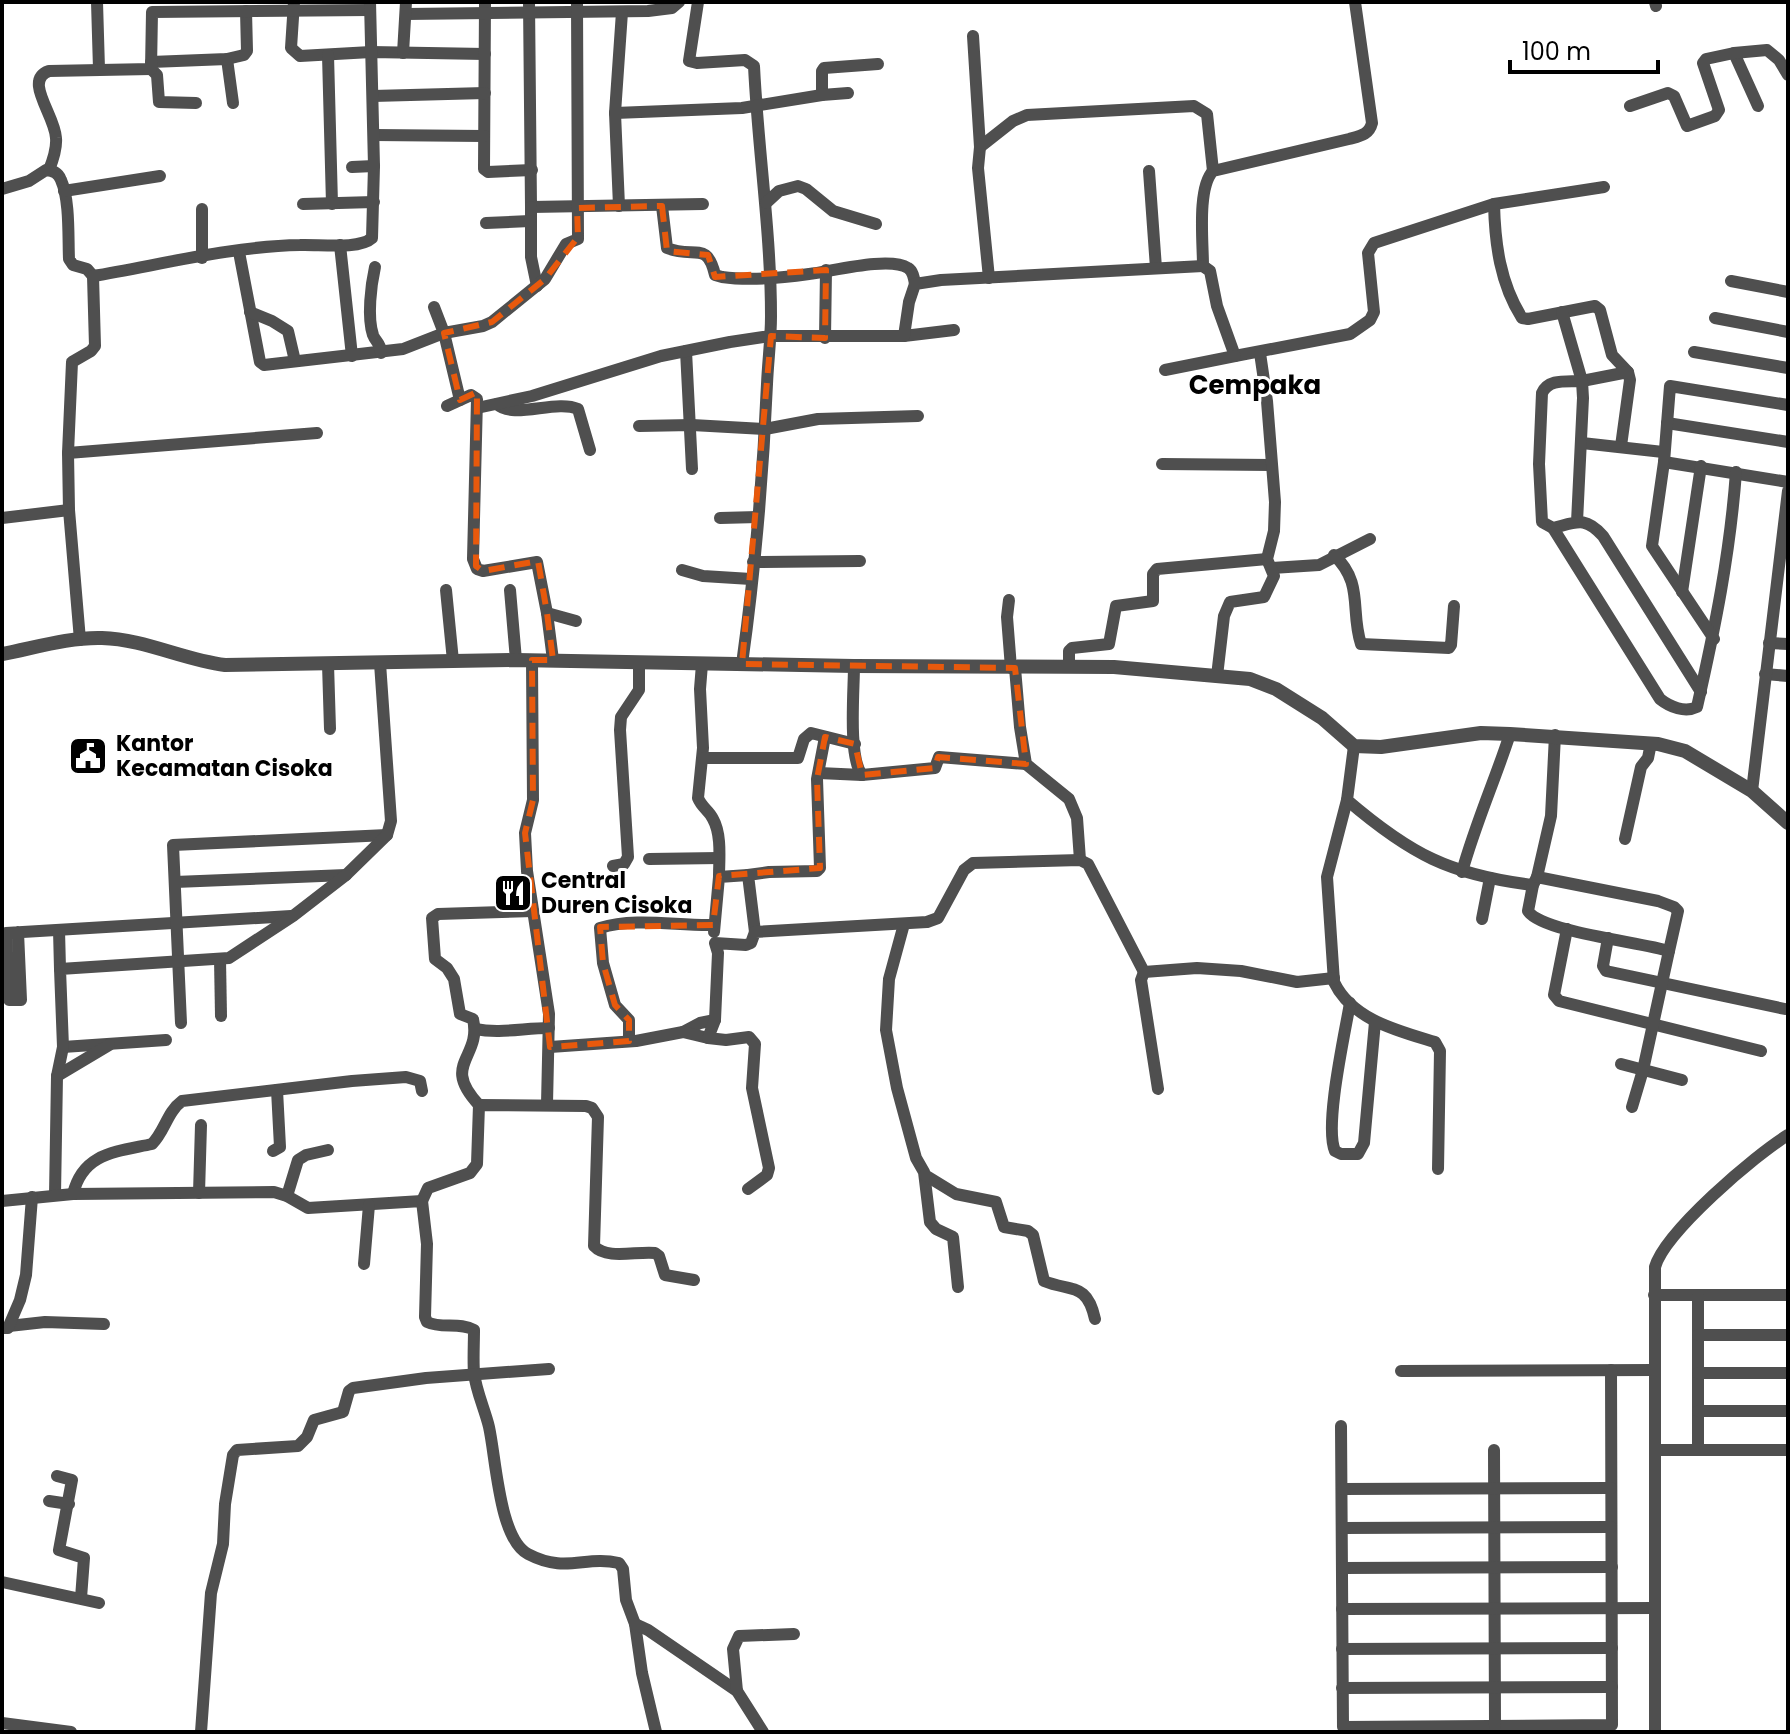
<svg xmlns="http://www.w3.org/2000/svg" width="1790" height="1734" font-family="Poppins,sans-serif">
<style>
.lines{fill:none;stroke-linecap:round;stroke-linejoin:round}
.minor{stroke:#4f4f4f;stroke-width:12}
.tertiary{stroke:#4f4f4f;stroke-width:14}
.marked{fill:none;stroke:#e8590c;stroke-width:6;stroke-dasharray:16 10;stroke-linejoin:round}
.labels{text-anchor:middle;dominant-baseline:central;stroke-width:6;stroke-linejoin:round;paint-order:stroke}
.poi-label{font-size:22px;font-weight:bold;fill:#000;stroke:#fff;text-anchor:start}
.quarter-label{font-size:26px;font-weight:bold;fill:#000;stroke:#fff}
</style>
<rect width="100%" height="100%" fill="#fff"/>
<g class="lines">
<g class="minor">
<path d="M97 2 99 69"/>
<path d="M294 2 291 48 300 56 371 52 485 54"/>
<path d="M485 2 484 169 488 172 532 170"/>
<path d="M529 2 531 207 703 204"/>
<path d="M698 2 689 61 697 63 745 60 754 66C758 150 771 233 771 316 771 339 768 361 767 384 763 477 755 571 742 664"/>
<path d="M1355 2 1372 123C1369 135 1360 136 1349 139L1213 171C1197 188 1203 242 1203 266L1210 271 1217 306 1235 356 1350 334 1370 320 1374 312 1368 253 1374 243 1494 204 1604 187"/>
<path d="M1655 2 1656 6"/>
<path d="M406 14 648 11 672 8 679 2"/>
<path d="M973 36 980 147 978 168 989 278"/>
<path d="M403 53 406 2"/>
<path d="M1734 53 1758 106"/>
<path d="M328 55 332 204"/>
<path d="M227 59 233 103"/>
<path d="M151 62 227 59 244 55 247 51 246 11"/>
<path d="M151 69 157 75 159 102 196 103"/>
<path d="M822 95V71L824 68 878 64"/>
<path d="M373 96 485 93"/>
<path d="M1630 106 1668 93 1674 96 1687 126 1715 116 1719 110 1703 63 1706 59 1734 53 1767 50 1779 60 1788 75"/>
<path d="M615 113 742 108 822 95 848 93"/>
<path d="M374 135 484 136"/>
<path d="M980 147 1013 121 1027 115 1194 106 1207 114 1213 171"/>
<path d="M352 167 374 166"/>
<path d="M49 170C53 160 57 149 56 138 55 115 23 80 49 71L151 69 152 12 370 10"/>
<path d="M1149 171 1156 268"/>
<path d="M2 189 29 181 46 170C53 171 58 172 61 180 70 200 68 237 69 259L73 265 87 269 93 276"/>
<path d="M64 191 160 176"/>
<path d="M766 203 779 191 798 186 806 189 833 211 876 224"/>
<path d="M303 204 374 202"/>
<path d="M1494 204C1495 244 1500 283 1522 318L1528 319 1595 306 1600 310 1612 355 1628 372 1630 380 1621 446"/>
<path d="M619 206 615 113 622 12"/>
<path d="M662 206 667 248C694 259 707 240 715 275L722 277C750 281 781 278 809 274 830 272 889 256 908 268 913 271 914 278 915 284"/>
<path d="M531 207V257L537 286"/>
<path d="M486 223 530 221"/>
<path d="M340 245 352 356"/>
<path d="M239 252 260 362 264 365 403 349 444 333 483 326 492 322 545 279 566 244 578 239 577 2"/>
<path d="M202 258V209"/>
<path d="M375 267C371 285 367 317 373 335 376 343 381 343 381 353"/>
<path d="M1731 281 1788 292"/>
<path d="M434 307 444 333 460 400"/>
<path d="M250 312 272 321 288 331 295 361"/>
<path d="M1562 312 1582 381 1628 372"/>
<path d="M1715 318 1788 332"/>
<path d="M904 336 954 330"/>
<path d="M825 338 826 270"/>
<path d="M686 351 692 469"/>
<path d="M1694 352 1788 368"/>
<path d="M1165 370 1235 356"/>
<path d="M497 404C513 420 556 399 578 409L590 450"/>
<path d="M447 406 471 395 477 399 473 559 477 569 483 571 537 562 547 613 553 660"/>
<path d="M477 408 532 396 661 356 730 342 770 336H904L909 302 915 284 941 280 1203 266"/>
<path d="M1667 423 1788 442"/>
<path d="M639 426 692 425 765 429 818 419 918 416"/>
<path d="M1582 443 1663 452"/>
<path d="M68 453 317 433"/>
<path d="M1664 462 1788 482"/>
<path d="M1162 464 1271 465"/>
<path d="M2 518 69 510"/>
<path d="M720 518 758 517"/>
<path d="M1577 522 1583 398 1582 381C1567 382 1549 378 1542 393L1539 464 1542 522 1553 528C1577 522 1585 516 1603 536L1701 692"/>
<path d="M1553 528 1660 699C1670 707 1685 713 1697 707 1715 628 1730 554 1736 472"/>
<path d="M1334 555C1364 583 1350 611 1361 644L1449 648 1451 645 1454 606"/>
<path d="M753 562 860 561"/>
<path d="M1272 568 1319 565 1370 539"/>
<path d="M682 570 703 576 751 579"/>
<path d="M446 590 453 661"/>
<path d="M510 590 516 660"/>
<path d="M1682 592 1701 466"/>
<path d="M1009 600 1007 617 1011 668"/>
<path d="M547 613 576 621"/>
<path d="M1714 639 1652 546 1664 462 1670 386 1788 405"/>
<path d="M80 640 69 510 68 453 72 362 91 351 95 346 93 276C159 265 234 246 300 245 318 244 359 250 372 238L374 166 370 2"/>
<path d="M1769 643 1788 644"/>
<path d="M532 660 533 800 525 833 527 871 549 1014 547 1104"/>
<path d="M328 664 330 729"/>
<path d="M702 664 700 689 703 748 698 798C702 808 709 810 713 819 722 835 719 860 719 877"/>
<path d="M854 666C854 691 848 757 862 775L935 768 939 757 1026 764"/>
<path d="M1069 667V651L1072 648 1109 644 1116 606 1153 601V574L1157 569 1267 559"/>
<path d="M1015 668 1020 727 1026 764 1069 799 1077 818 1080 860"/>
<path d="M1765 674 1788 676"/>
<path d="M1217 676 1224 616 1230 602 1264 597 1274 576 1267 559 1274 531 1275 502 1267 401 1260 353"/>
<path d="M1354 746 1347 800C1410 854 1450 875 1533 885"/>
<path d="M703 758H798L804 739 811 733 855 744"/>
<path d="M819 773 862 775"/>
<path d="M1752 791 1788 491"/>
<path d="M1347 800 1327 877 1334 982C1352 1020 1399 1031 1435 1042L1440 1051 1438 1169"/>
<path d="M1625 839 1641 767 1648 758 1651 743"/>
<path d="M649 859 719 858"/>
<path d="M613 866 624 864 628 857 620 730 621 717 639 690V664"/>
<path d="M1462 872C1475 825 1495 780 1510 734"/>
<path d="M1537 877 1658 901 1674 907 1678 911 1669 951C1640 942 1542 932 1528 911L1533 885Z"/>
<path d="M1537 877 1551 816 1555 735"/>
<path d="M175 882 346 875"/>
<path d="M1482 919 1490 878"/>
<path d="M904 924 889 979 886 1030 897 1088 916 1158 924 1172 930 1222 936 1229 953 1237 958 1287"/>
<path d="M1567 929 1554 995 1559 1001 1761 1051"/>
<path d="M59 930 60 969"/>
<path d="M18 932 21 1000H9L6 933 291 916"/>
<path d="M714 932 719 877 748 875"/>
<path d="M755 932 748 875 769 872 817 871 820 868 817 779 825 737"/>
<path d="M1608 938 1603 966 1606 971 1785 1009"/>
<path d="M220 959 221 1016"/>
<path d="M1144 972 1141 980 1158 1089"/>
<path d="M1350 1003C1345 1033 1324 1126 1335 1151L1341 1154H1358L1364 1143 1375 1022"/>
<path d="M181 1023 173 845 387 835"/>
<path d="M475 1029C500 1034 524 1028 549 1028"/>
<path d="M683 1032 700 1023 715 1020"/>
<path d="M629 1041V1020L615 1005 603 963 600 928C636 917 676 926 713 925"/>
<path d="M63 1047 166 1040"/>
<path d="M550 1047 636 1041 683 1032 708 1038"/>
<path d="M1621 1064 1682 1080"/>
<path d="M57 1076 109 1045"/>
<path d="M479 1105C440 1063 482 1059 473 1019L460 1014 454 979 447 968 435 959 432 918 438 914 533 911"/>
<path d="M1632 1107 1643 1070 1669 951"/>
<path d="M273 1151 280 1147 277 1090"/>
<path d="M925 1175 956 1194 996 1202 1004 1227 1028 1231 1033 1235 1044 1281C1071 1292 1087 1282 1095 1319"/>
<path d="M748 1189 767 1175 769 1168 752 1088 755 1044 749 1037 726 1040 708 1038 715 1020 718 953 715 943 746 945 751 943 755 932 927 922 938 918 964 870 973 863 1080 860 1088 864 1144 972 1197 968 1241 971 1297 982 1334 978"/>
<path d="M199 1193 201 1125"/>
<path d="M73 1194C83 1153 115 1152 152 1144 165 1131 167 1112 182 1101L352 1081 406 1077 420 1081 422 1091"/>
<path d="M55 1195 57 1076 63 1047 60 969 229 958 293 916 346 875 387 835 391 821 380 663"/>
<path d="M287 1196 298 1160 306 1155 328 1150"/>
<path d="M2 1201 73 1194 274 1192 287 1196 308 1208 422 1201 427 1244 425 1317 427 1322C441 1329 460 1322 474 1330 474 1344 473 1359 474 1373 476 1391 485 1410 489 1427 496 1458 499 1539 528 1554 566 1574 585 1555 619 1563L623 1569 626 1600 635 1624 642 1673 656 1732"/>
<path d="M422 1201 428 1188 470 1173 477 1164 479 1105 586 1106 592 1108 598 1117 594 1246C607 1260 636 1251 655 1253L659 1256 665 1275 694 1280"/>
<path d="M364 1264 369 1205"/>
<path d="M1654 1295H1788"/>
<path d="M1698 1295V1450"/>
<path d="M9 1326 45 1322 104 1324"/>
<path d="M2 1328H8L20 1300 26 1275 32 1197"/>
<path d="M1698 1335H1788"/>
<path d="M1401 1371 1655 1370"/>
<path d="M1698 1373H1788"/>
<path d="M1698 1411H1788"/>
<path d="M1341 1426 1343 1727 1612 1725 1611 1370"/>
<path d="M1494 1450 1495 1726"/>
<path d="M1655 1450H1787"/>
<path d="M57 1476 72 1480 59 1550 84 1558 81 1598"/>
<path d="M1342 1489 1611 1488"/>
<path d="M49 1501 69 1504"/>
<path d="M1342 1528 1611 1527"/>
<path d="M1342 1568 1612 1567"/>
<path d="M2 1582 99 1603"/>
<path d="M1342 1609 1655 1608"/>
<path d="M635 1624 648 1630 737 1691 763 1732"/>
<path d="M1342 1649 1612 1648"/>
<path d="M1342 1688 1612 1687"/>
<path d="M737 1691 733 1649 739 1636 794 1634"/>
<path d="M2 1723 71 1732"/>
<path d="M201 1732 211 1593 223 1544 225 1504 233 1455 237 1450 298 1446 307 1437 314 1420 343 1412 349 1391 353 1388 426 1378 549 1369"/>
<path d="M1655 1732V1267C1665 1232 1755 1155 1788 1135"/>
</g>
<path class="tertiary" d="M2 654C34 648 69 637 102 638 144 639 184 660 225 665L516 660 854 666 1114 667 1250 679 1276 689 1322 718 1354 746 1381 747 1481 733 1510 734 1658 744 1685 751 1752 791 1788 823"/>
</g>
<path class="marked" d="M662 206 667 251 708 255 715 277 826 270 825 338 771 336 742 664 1015 668 1026 764 938 757 935 768 862 775 855 744 825 737 817 779 820 868 719 876 713 925 600 927 603 963 615 1005 629 1020V1041L550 1047 525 833 533 800 532 660H553L547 613 538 561 483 571 476 566 477 392 460 400 444 333 492 322 545 279 578 237 577 208Z"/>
<defs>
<g id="civic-square" transform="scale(2)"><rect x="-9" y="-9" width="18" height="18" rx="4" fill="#000" stroke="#fff"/><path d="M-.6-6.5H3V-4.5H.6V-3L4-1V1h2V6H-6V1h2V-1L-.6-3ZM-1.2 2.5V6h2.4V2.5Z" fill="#fff"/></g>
<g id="restaurant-square" transform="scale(2)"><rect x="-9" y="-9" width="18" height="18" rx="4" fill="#000" stroke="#fff"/><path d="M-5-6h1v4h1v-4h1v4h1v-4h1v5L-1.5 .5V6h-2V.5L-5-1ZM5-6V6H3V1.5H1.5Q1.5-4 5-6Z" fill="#fff"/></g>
</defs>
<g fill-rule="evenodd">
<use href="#civic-square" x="88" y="756"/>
<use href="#restaurant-square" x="513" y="893"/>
</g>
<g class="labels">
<g class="poi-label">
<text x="116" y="743">Kantor<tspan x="116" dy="25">Kecamatan Cisoka</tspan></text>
<text x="541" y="880">Central<tspan x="541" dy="25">Duren Cisoka</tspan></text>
</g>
<g class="quarter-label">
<text x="1255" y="385">Cempaka</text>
</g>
</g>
<rect width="1790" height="1734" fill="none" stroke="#000000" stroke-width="8"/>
<path d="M1510 60v12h148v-12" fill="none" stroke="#000000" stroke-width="4"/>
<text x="1522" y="60" font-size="24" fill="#000000" stroke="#ffffff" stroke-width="6" paint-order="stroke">100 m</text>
</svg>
